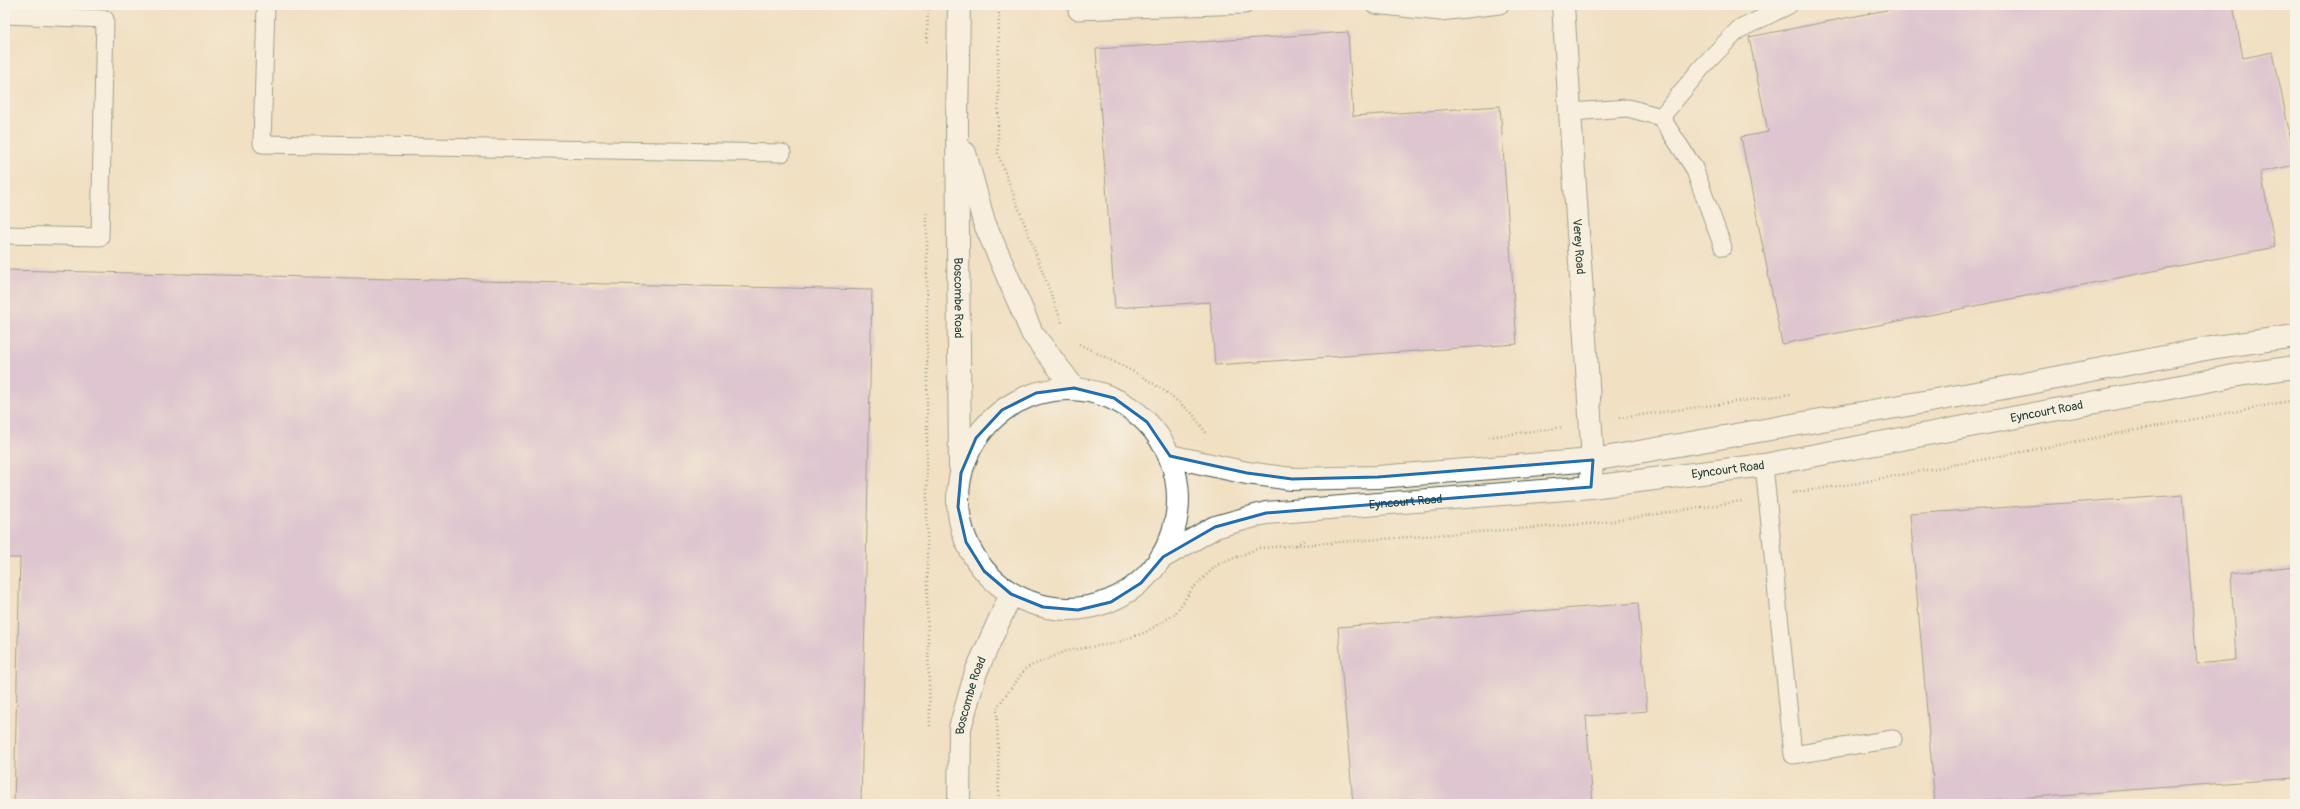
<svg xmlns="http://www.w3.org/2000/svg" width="2300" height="809" font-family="Pangolin,sans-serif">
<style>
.building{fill:#c7a4df}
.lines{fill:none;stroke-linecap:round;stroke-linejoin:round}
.service-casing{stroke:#3e5549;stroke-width:19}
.minor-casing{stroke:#3e5549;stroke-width:24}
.tertiary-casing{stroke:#3e5549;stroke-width:24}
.primary-casing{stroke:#3e5549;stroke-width:24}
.path{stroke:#3e5549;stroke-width:2.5;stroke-dasharray:1 3;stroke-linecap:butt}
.service{stroke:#fff;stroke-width:17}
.minor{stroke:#fff;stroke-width:22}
.tertiary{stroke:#fff;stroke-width:22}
.primary{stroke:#fff;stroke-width:22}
.marked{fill:none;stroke:#1f6fb2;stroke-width:3;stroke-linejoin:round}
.labels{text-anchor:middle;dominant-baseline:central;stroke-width:3;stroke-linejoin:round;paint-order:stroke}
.street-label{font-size:12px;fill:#1f3d34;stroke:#f7f3e8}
</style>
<rect width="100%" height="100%" fill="#f7f3e8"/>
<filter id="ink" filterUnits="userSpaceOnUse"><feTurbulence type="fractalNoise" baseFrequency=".025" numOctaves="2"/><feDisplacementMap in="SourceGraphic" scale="8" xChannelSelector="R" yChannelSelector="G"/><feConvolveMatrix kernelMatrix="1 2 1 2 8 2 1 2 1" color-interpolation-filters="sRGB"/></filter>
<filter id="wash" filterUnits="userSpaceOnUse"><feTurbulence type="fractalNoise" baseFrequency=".012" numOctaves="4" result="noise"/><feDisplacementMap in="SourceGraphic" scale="16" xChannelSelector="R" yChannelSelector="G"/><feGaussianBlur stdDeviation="0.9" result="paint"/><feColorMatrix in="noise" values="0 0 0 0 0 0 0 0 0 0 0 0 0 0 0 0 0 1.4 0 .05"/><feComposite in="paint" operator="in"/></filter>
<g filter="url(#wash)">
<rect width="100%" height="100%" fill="#f1e0c2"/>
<g id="blocks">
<g class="building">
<path d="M1912 5H2233L2243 58 2273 52 2295 160V165L2261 172 2275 247 1782 344 1741 137 1768 132 1749 37Z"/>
<path d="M1348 32 1353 116 1500 106 1517 344 1215 365 1210 302 1115 308 1096 49Z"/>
<path d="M5 270 872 290 861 804H14L20 558H5Z"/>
<path d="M2183 495 2197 664 2236 660 2231 573 2295 566V778L1935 804 1910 514Z"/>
<path d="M1638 603 1647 711 1586 716 1593 804H1353L1338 627Z"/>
</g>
</g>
</g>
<g filter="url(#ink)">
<use href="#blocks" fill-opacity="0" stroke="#3e5549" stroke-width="1"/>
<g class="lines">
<g class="service-casing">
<g id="service">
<path d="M266 5 262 144 782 153"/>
<path d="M1374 5 1440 12 1500 5"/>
<path d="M1077 11 1245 5"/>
<path d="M5 15 105 19 100 237 5 235"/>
<path d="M1571 112 1628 108 1661 117 1694 168 1723 247"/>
<path d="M1661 117 1703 66 1738 30 1789 5"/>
<path d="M1764 465 1793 755 1893 739"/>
</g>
</g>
<g class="minor-casing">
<g id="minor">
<path id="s1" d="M1563 5 1592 445 1591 487"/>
</g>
</g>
<g class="tertiary-casing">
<g id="tertiary">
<path d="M1170 456 1247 473 1292 479 1378 477 1593 460 2004 388 2216 347 2295 336"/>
<path id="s2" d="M1163 557 1215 527 1266 513 1591 487 1764 465 2244 374 2295 367"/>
</g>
</g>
<g class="primary-casing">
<g id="primary">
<path id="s3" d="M959 5 957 122 960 466"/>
<path d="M965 153 984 222 1032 333 1074 388"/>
<circle cx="1068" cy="499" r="110"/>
<path id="s4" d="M959 804 960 728 976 672 1011 594"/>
</g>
</g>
<g class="path">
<path d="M999 5 998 154 1062 323"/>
<path d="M927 42 928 5"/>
<path d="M927 213V597L930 726"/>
<path d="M1079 344 1140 375 1166 392 1192 413 1207 434"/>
<path d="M1619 418 1791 394"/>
<path d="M1489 437 1563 427"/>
<path d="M1792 493 1858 483 2295 400"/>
<path d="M1296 545 1306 539"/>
<path d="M999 804 997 707 1026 668 1066 651 1116 643 1146 632 1175 614 1192 589 1217 565 1259 548 1599 523 1742 501"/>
</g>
<use href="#service" class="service"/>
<use href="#minor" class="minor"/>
<use href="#tertiary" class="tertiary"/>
<use href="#primary" class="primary"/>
</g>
</g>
<path d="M0 0H2300V809H0ZM1074 388 1114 398 1147 422 1170 456 1247 473 1292 479 1378 477 1593 460 1591 487 1266 513 1215 527 1163 557 1141 583 1111 602 1078 610 1043 607 1011 594 984 571 966 542 958 507 961 473 976 438 1002 410 1036 393Z" fill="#f1e0c2" fill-opacity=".55" fill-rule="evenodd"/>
<path class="marked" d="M1074 388 1114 398 1147 422 1170 456 1247 473 1292 479 1378 477 1593 460 1591 487 1266 513 1215 527 1163 557 1141 583 1111 602 1078 610 1043 607 1011 594 984 571 966 542 958 507 961 473 976 438 1002 410 1036 393Z"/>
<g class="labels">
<g class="street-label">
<text stroke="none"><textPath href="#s1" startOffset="242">Verey Road</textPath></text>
<text stroke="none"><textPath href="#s3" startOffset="293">Boscombe Road</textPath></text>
<text stroke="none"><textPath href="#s2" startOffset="901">Eyncourt Road</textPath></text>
<text stroke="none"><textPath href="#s2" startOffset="577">Eyncourt Road</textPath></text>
<text stroke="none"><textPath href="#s2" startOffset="253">Eyncourt Road</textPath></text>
<text stroke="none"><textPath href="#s4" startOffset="110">Boscombe Road</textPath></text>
</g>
</g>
<rect width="2300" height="809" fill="none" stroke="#f7f3e8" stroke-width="20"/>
</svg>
